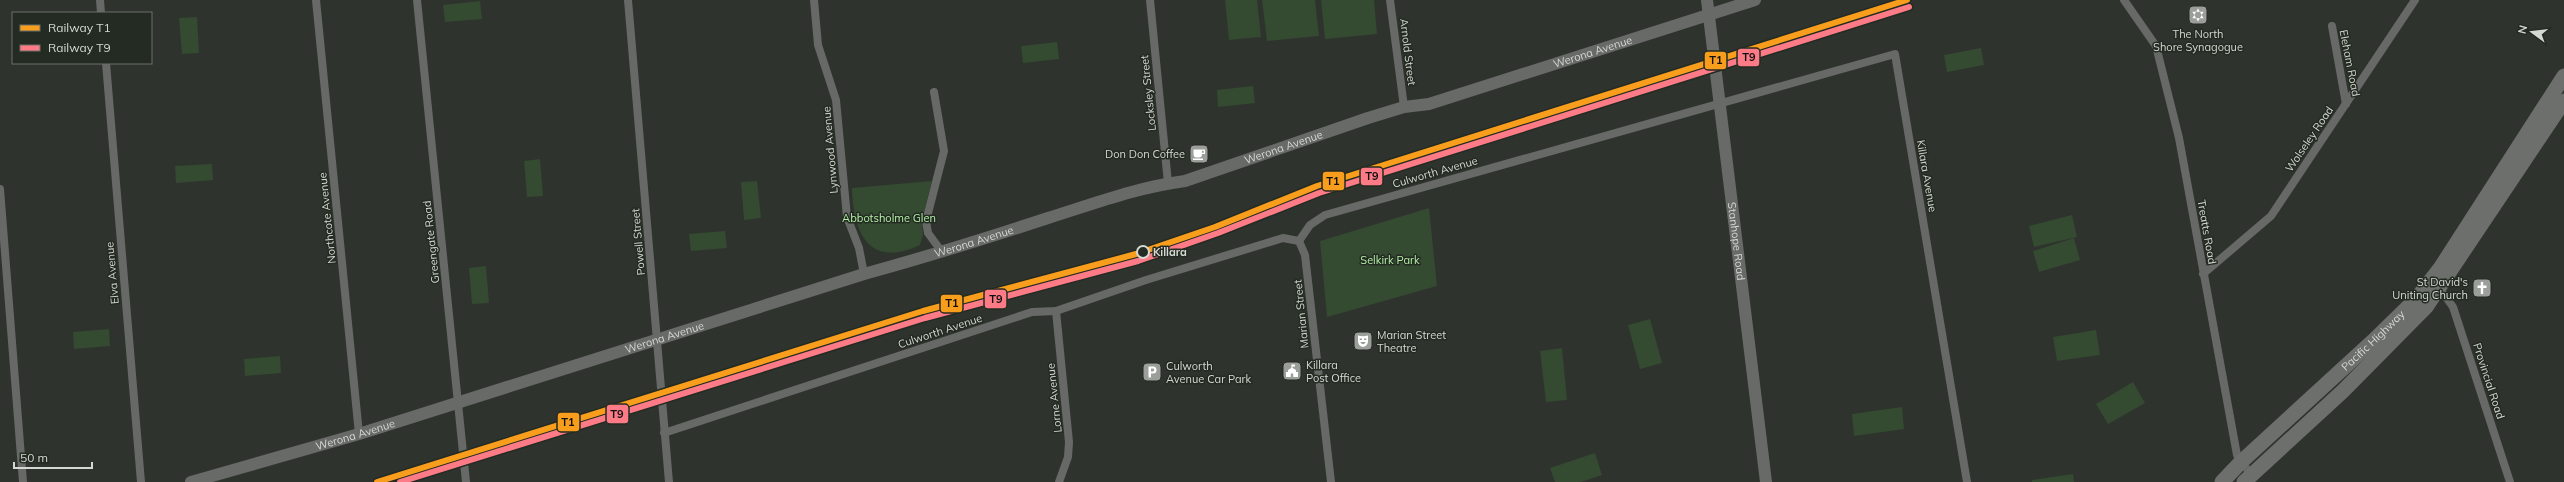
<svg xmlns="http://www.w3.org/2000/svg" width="2564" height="482" font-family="Mulish,sans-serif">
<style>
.green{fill:#344a31}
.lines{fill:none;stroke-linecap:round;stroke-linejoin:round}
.street{stroke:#666966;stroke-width:8}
.secondary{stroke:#686a68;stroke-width:12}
.highway{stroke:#6c6f6b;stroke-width:15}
.rail-1-casing{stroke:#242b22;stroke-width:9}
.rail-2-casing{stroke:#242b22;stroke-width:9}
.rail-1{stroke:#f99d1c;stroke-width:6}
.rail-2{stroke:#fd7b86;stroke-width:6}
.stop-dot{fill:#242b22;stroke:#d4d9d3;stroke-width:2}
.labels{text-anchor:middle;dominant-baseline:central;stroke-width:3;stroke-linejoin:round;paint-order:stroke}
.poi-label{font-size:11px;fill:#d4d9d3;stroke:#242b22;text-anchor:start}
.street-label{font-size:11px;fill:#d4d9d3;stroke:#242b22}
.park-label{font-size:11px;fill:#b2f1a7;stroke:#242b22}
.stop-label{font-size:11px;font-weight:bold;fill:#d4d9d3;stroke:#242b22;text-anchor:start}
.line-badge{stroke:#242b22;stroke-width:1.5}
.pale-badge-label{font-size:11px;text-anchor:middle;font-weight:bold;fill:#111}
</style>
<rect width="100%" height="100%" fill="#2f332e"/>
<g class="green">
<path d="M1225 0H1257L1261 37 1229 40Z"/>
<path d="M1262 0H1315L1319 36 1267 41Z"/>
<path d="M1321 0H1374L1377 34 1325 39Z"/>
<path d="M480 1 482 19 445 22 443 5Z"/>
<path d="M197 17 199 53 182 54 179 18Z"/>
<path d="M1057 42 1059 59 1023 63 1021 46Z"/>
<path d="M1981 48 1984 65 1947 72 1944 55Z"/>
<path d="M1253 86 1255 103 1218 107 1217 90Z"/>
<path d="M540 159 543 196 527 197 524 161Z"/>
<path d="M212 164 213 180 176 183 175 166Z"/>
<path d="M757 181 761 218 744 220 741 182Z"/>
<path d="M932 181 922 220 923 235 920 245C869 269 853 233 852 188Z"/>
<path d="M1429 208 1437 286 1327 317 1320 241Z"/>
<path d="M2072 215 2077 237 2034 247 2029 226Z"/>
<path d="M725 231 727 248 691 251 689 234Z"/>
<path d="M2074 238 2080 260 2039 272 2033 251Z"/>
<path d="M486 266 489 303 472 304 469 268Z"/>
<path d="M1650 319 1662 363 1640 369 1628 325Z"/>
<path d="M109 329 110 346 74 349 73 332Z"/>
<path d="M2096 330 2100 355 2057 361 2053 337Z"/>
<path d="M1562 348 1567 400 1546 402 1540 351Z"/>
<path d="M280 356 281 373 245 376 244 359Z"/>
<path d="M2133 382 2145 403 2108 424 2096 404Z"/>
<path d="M1902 407 1904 429 1854 436 1852 414Z"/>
<path d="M1595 453 1602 475 1581 482H1555L1550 468Z"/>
<path d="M2073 474 2074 482H2032V480Z"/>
</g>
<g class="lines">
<g class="street">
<path d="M100 0 101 13"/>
<path d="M316 0 359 434"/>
<path d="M417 0 466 482"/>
<path d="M628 0 669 482"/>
<path d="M814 0 818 45 836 100 847 217 859 248 864 274"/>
<path d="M1150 0 1168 183"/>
<path d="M1390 0 1404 107"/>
<path d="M2124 0 2156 46 2179 138 2237 455 2251 475"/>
<path d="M2332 26 2346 104"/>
<path d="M106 63 141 482"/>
<path d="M934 92 944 151 926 221 928 233 942 252"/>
<path d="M0 189 23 482"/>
<path d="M1299 241 1310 225 1325 215 1895 54 1967 482"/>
<path d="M1299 241 1305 255 1331 482"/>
<path d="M2203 274 2271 216 2415 0"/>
<path d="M2440 289 2453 307 2510 482"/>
<path d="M1056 311 1069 442 1068 457 1059 482"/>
<path d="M664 433 1032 312 1056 311 1146 280 1283 238 1299 241"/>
</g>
<g class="secondary">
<path id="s1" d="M1707 0 1766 482"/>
<path id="s2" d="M191 482 359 434 864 274C926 257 987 238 1048 218 1093 204 1138 187 1185 181L1368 118 1404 107 1429 104 1755 0"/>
</g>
<g class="highway">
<path id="s3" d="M2222 482 2241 462 2373 341 2417 298 2441 267 2564 76"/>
<path d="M2244 482 2343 391 2426 307 2564 101"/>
</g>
<g class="rail-1-casing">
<path id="rail-1" d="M377 482 923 311 1136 254 1215 227 1317 186 1907 0"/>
</g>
<g class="rail-2-casing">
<path id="rail-2" d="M400 482 925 318 1138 261 1218 233 1319 193 1909 7"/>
</g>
<use href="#rail-1" class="rail-1"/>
<use href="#rail-2" class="rail-2"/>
</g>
<defs>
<g id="synagogue-square" transform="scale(1)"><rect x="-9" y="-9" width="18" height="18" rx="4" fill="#9a9f99" stroke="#242b22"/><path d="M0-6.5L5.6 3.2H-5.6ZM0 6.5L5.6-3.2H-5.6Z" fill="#fff"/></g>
<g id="cafe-square" transform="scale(1)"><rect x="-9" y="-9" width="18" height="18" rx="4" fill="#9a9f99" stroke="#242b22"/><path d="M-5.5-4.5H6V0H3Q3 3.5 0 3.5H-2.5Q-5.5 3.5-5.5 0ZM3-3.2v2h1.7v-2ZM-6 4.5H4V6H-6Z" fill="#fff"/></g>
<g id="church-square" transform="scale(1)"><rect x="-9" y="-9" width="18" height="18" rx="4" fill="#9a9f99" stroke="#242b22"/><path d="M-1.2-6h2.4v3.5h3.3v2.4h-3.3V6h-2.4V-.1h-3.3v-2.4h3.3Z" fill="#fff"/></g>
<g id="theatre-square" transform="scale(1)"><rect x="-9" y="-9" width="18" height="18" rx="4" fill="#9a9f99" stroke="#242b22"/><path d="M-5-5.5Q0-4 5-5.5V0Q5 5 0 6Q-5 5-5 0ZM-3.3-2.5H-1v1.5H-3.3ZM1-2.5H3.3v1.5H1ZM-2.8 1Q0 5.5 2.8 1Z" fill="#fff"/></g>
<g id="civic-square" transform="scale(1)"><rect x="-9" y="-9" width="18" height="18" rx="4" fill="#9a9f99" stroke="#242b22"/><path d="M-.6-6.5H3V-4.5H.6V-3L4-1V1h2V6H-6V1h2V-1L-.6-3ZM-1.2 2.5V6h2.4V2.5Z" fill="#fff"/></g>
<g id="parking-square" transform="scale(1)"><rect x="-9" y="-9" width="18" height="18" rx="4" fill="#9a9f99" stroke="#242b22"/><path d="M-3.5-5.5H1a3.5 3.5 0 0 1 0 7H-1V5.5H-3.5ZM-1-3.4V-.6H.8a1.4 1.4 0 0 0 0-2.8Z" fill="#fff"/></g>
</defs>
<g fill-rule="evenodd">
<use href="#synagogue-square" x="2198" y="15"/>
<use href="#cafe-square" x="1199" y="154"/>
<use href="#church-square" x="2482" y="288"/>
<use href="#theatre-square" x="1363" y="341"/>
<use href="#civic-square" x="1292" y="371"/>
<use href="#parking-square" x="1152" y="372"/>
</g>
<circle class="stop-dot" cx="1143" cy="252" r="6"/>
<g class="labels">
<g class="poi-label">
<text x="2198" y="34" text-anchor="middle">The North<tspan x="2198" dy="13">Shore Synagogue</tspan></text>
<text x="1185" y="154" text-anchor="end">Don Don Coffee</text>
<text x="2468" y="282" text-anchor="end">St David's<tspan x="2468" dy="13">Uniting Church</tspan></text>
<text x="1377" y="335">Marian Street<tspan x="1377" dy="13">Theatre</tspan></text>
<text x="1306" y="365">Killara<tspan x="1306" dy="13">Post Office</tspan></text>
<text x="1166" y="366">Culworth<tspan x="1166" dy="13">Avenue Car Park</tspan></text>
</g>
<g class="street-label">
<text transform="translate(1408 52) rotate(83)">Arnold Street</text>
<text stroke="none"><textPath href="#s2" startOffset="1467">Werona Avenue</textPath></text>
<text transform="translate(2350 63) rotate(79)">Eleham Road</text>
<text transform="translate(1148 93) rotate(-96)">Locksley Street</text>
<text transform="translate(2309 139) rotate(-56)">Wolseley Road</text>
<text stroke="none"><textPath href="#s2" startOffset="1143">Werona Avenue</textPath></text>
<text transform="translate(830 150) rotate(-95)">Lynwood Avenue</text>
<text transform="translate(1435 172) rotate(-16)">Culworth Avenue</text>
<text transform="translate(1927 176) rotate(80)">Killara Avenue</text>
<text transform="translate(327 218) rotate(-96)">Northcote Avenue</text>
<text transform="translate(2207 232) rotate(80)">Treatts Road</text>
<text stroke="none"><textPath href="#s1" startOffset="243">Stanhope Road</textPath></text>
<text transform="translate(431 242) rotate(-96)">Greengate Road</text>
<text transform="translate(638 242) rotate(-95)">Powell Street</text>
<text stroke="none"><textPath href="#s2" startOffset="819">Werona Avenue</textPath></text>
<text transform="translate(112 273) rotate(-95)">Elva Avenue</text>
<text transform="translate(1301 314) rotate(-96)">Marian Street</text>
<text transform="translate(940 331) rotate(-18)">Culworth Avenue</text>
<text stroke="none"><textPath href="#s2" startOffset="495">Werona Avenue</textPath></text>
<text stroke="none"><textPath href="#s3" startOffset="207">Pacific Highway</textPath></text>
<text transform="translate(2489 381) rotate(72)">Provincial Road</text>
<text transform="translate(1054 398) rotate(-96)">Lorne Avenue</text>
<text stroke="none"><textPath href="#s2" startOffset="171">Werona Avenue</textPath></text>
</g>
<g class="park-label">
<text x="889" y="218">Abbotsholme Glen</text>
<text x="1390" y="260">Selkirk Park</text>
</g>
<g class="stop-label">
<text x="1153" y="252">Killara</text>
</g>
</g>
<g class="line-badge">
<rect x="1737" y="48" width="23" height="19" rx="4" fill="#fd7b86"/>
<rect x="1704" y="51" width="23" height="19" rx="4" fill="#f99d1c"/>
<rect x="1360" y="167" width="23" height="19" rx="4" fill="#fd7b86"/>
<rect x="1322" y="171" width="23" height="20" rx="4" fill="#f99d1c"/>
<rect x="984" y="289" width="23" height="20" rx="4" fill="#fd7b86"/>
<rect x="940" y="294" width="23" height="19" rx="4" fill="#f99d1c"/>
<rect x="606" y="404" width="23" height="20" rx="4" fill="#fd7b86"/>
<rect x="557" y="412" width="23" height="20" rx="4" fill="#f99d1c"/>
</g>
<g class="pale-badge-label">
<text x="1749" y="61">T9</text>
<text x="1716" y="64">T1</text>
<text x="1372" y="180">T9</text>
<text x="1333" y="185">T1</text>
<text x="996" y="303">T9</text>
<text x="952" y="307">T1</text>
<text x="617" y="418">T9</text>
<text x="568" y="426">T1</text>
</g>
<rect x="12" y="12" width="140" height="52" fill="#242b22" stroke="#6a7169"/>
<rect x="20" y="25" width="20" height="6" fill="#f99d1c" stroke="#6a7169"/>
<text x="48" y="32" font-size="12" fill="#d4d9d3">Railway T1</text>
<rect x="20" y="45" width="20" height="6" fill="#fd7b86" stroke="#6a7169"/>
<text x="48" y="52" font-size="12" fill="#d4d9d3">Railway T9</text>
<g transform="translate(2532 32) rotate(285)" stroke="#242b22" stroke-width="3" paint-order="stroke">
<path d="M0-3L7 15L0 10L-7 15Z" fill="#d4d9d3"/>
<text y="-6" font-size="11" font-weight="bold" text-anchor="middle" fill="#d4d9d3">N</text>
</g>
<path d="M14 462v6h78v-6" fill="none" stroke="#d4d9d3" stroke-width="2"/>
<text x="20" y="462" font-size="12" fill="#d4d9d3" stroke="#242b22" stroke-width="3" paint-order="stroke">50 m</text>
</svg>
